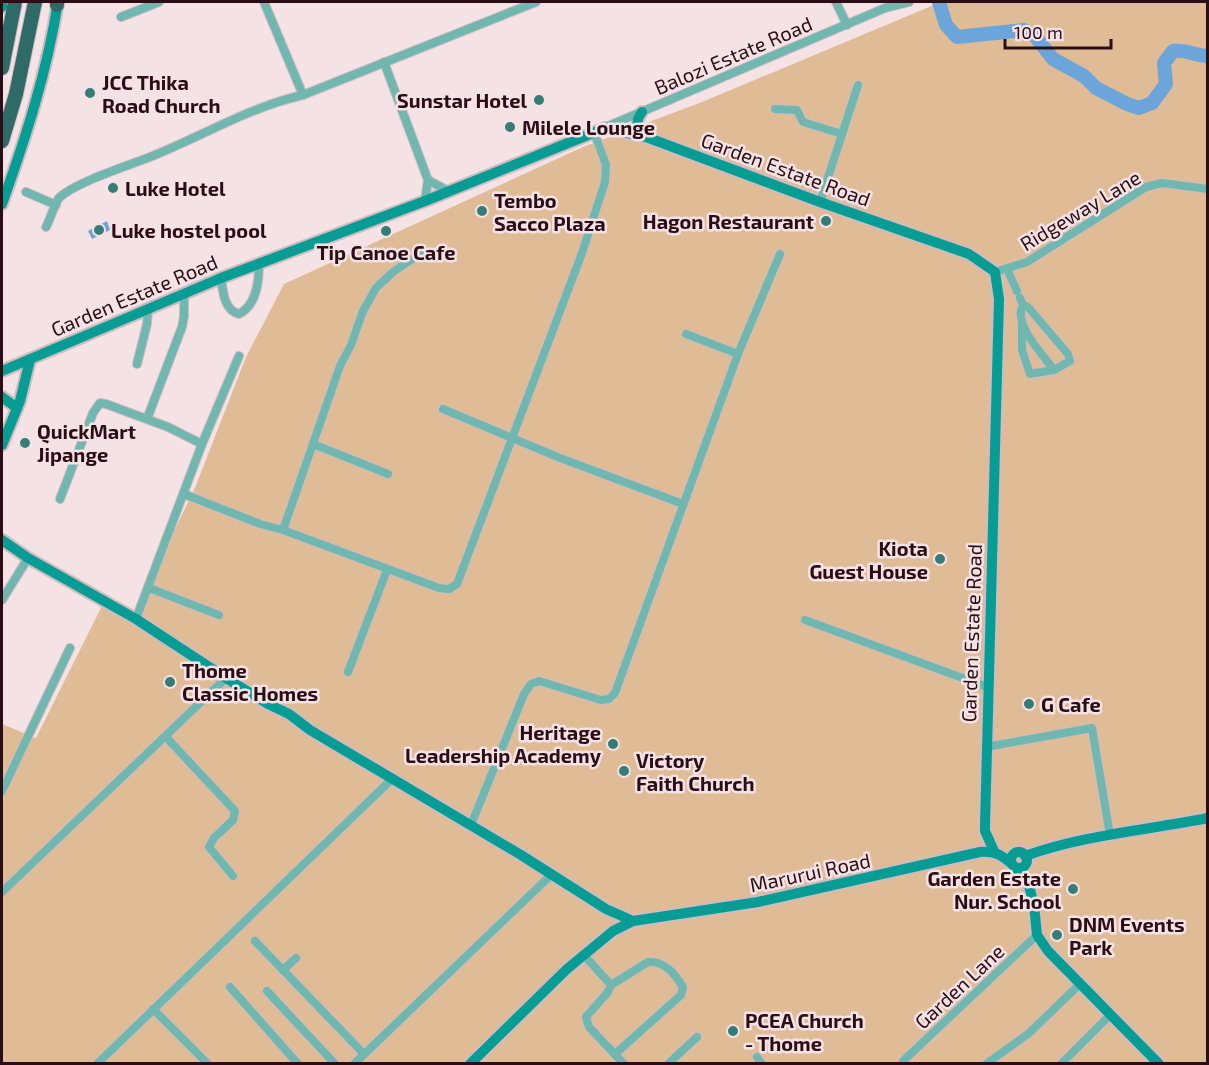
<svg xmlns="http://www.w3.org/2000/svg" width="1209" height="1065" font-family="'Exo 2',sans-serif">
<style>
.green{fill:#dfbb96}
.water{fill:#6ba5da}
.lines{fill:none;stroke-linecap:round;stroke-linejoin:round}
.river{stroke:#6ba5da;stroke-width:14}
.street-casing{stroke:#d0bcc0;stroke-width:10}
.secondary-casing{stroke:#d0bcc0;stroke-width:14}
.highway-casing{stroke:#d0bcc0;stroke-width:16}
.street{stroke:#70b7af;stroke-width:8}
.secondary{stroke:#079d94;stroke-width:10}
.highway{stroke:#2e6b66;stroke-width:14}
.poi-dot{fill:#357d77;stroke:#f4e2e5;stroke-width:2}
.labels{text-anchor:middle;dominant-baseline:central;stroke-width:5;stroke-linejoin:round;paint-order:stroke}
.street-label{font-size:20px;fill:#2b0e15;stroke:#f4e2e5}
.poi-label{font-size:20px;font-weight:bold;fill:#2b0e15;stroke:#f4e2e5;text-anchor:start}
</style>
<rect width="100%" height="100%" fill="#f4e2e5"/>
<path class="green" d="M941 2H1207V1063H2V724L36 738 102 606 130 622 195 488 246 357 284 284 583 147 702 102Z"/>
<path class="water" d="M107 221 110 230 92 239 88 231Z"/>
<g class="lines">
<path class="river" d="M939 2 946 25 957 37 1024 30 1035 36 1053 59 1084 76 1096 88 1127 104 1139 108 1152 103 1166 84 1164 63 1173 51C1188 49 1194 56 1208 56"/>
<g class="street-casing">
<g id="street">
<path d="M264 2 303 95"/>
<path d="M836 2 847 25"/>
<path d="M121 17 159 2"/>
<path d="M384 62 428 180 425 201"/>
<path d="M775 109 797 110 803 122 842 134"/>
<path d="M606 127 885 8 909 2"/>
<path d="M428 180 448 191"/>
<path d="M26 192 56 205"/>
<path d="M820 202 858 85"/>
<path d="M46 227C50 220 55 203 59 198 77 181 131 165 155 155 204 135 250 107 303 95L536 2"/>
<path d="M1007 269 1017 291"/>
<path d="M995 272 1027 262 1146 187 1162 183 1208 189"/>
<path d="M221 278C223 292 224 310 239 314 257 305 259 281 259 263"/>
<path d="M1020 298 1023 305 1028 307 1068 354 1070 361 1054 370C1043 355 1012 323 1023 305"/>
<path d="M1022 326V350L1030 374 1054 370"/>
<path d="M686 334 738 354"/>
<path d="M137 364 147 324 148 309"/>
<path d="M443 409 560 458 683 504"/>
<path d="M147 419 182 327 184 317V294"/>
<path d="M313 444 388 474"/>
<path d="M184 494 260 524 283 530 340 366 351 345 363 311 376 288 393 272 421 253"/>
<path d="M60 499 93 413 100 403 106 404 168 427 202 444"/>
<path d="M283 530 439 588 449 589 457 584 582 253 605 182 606 165 594 132"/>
<path d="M149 588 219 615"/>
<path d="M2 600 28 558"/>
<path d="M136 619 202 444 239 356"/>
<path d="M805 620 987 687"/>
<path d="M348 672 387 570"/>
<path d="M166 737 235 811 233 820 214 838 209 847 233 876"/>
<path d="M986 747 1092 728 1110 835"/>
<path d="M2 791 70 648"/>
<path d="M471 825 524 694 531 684 539 681 601 700 609 699 615 693 738 354 780 254"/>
<path d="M2 892 226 678"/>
<path d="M255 941 364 1054"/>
<path d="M584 955 611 985 608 992 586 1017 589 1027 624 1064"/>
<path d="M283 970 296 958"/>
<path d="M611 985 648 962C665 961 674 973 683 987L681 995 615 1054"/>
<path d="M230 987 298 1064"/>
<path d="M267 991 335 1064"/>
<path d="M153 1009 208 1064"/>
<path d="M757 1057 762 1064"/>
<path d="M903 1061 1037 935"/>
<path d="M97 1064 393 778"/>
<path d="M354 1064 552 874"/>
<path d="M668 1064 697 1037"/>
<path d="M986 1064 1028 1034 1080 984"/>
<path d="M1061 1064 1110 1015"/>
</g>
</g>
<g class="secondary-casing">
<g id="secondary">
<path d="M2 7V2"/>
<path d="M642 112C634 122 638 128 645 136"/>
<path d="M2 204C26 137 47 72 58 2"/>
<path d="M2 371 221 278 425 201 605 128 646 137 820 202 969 254 995 272 999 299 985 825V831L994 851"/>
<path d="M2 397 17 408"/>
<path d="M2 445 20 401 30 360"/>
<path d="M2 540 28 558 136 619 226 678 268 704 289 714 310 730 521 855 606 909 633 921"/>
<circle cx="1019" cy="860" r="8"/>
<path d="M1025 856C1084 835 1147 830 1208 818"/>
<path d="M1015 867 1028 882 1034 905 1037 935 1048 951 1159 1064"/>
<path d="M470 1064 567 969 613 931 633 921 758 902 980 852C995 851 1000 854 1012 864"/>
</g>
</g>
<g class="highway-casing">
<g id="highway">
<path d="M57 2V5"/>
<path d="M2 68 15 2"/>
<path d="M2 141 16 94 35 2"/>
</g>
</g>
<use href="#street" class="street"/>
<use href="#secondary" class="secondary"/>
<use href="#highway" class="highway"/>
</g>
<g class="poi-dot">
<circle cx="90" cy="93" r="6"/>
<circle cx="539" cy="100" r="6"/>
<circle cx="510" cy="127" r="6"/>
<circle cx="113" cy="188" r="6"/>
<circle cx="482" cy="211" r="6"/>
<circle cx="826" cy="221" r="6"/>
<circle cx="99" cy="230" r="6"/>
<circle cx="386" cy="231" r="6"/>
<circle cx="25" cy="443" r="6"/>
<circle cx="940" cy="559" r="6"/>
<circle cx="170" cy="682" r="6"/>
<circle cx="1029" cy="704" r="6"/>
<circle cx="613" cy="744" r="6"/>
<circle cx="624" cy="771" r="6"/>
<circle cx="1073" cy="889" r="6"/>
<circle cx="1057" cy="935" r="6"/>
<circle cx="733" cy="1031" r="6"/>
</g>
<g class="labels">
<g class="street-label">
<text transform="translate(733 55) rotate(-23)">Balozi Estate Road</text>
<text transform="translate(786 169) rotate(20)">Garden Estate Road</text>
<text transform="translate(1080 210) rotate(-31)">Ridgeway Lane</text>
<text transform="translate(134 295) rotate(-23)">Garden Estate Road</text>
<text transform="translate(971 633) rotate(-88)">Garden Estate Road</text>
<text transform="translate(810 872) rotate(-12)">Marurui Road</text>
<text transform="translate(959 986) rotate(-43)">Garden Lane</text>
</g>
<g class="poi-label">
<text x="102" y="82">JCC Thika<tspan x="102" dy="23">Road Church</tspan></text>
<text x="527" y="100" text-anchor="end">Sunstar Hotel</text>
<text x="522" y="127">Milele Lounge</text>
<text x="125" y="188">Luke Hotel</text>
<text x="494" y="200">Tembo<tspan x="494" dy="23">Sacco Plaza</tspan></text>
<text x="814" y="221" text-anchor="end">Hagon Restaurant</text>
<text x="111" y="230">Luke hostel pool</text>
<text x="386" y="252" text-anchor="middle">Tip Canoe Cafe</text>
<text x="37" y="431">QuickMart<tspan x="37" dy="23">Jipange</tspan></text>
<text x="928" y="548" text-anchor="end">Kiota<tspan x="928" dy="23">Guest House</tspan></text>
<text x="182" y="670">Thome<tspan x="182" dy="23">Classic Homes</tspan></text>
<text x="1041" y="704">G Cafe</text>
<text x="601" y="732" text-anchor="end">Heritage<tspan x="601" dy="23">Leadership Academy</tspan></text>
<text x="636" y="760">Victory<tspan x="636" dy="23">Faith Church</tspan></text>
<text x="1061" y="878" text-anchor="end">Garden Estate<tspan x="1061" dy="23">Nur. School</tspan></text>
<text x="1069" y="924">DNM Events<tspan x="1069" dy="23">Park</tspan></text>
<text x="745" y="1020">PCEA Church<tspan x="745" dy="23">- Thome</tspan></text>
</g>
</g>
<rect width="1209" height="1065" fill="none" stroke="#2b0e15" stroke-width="6"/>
<path d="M1005 39v9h106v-9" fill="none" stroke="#2b0e15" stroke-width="3"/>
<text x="1014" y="39" font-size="18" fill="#2b0e15" stroke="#f4e2e5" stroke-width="4.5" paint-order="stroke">100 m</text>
</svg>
